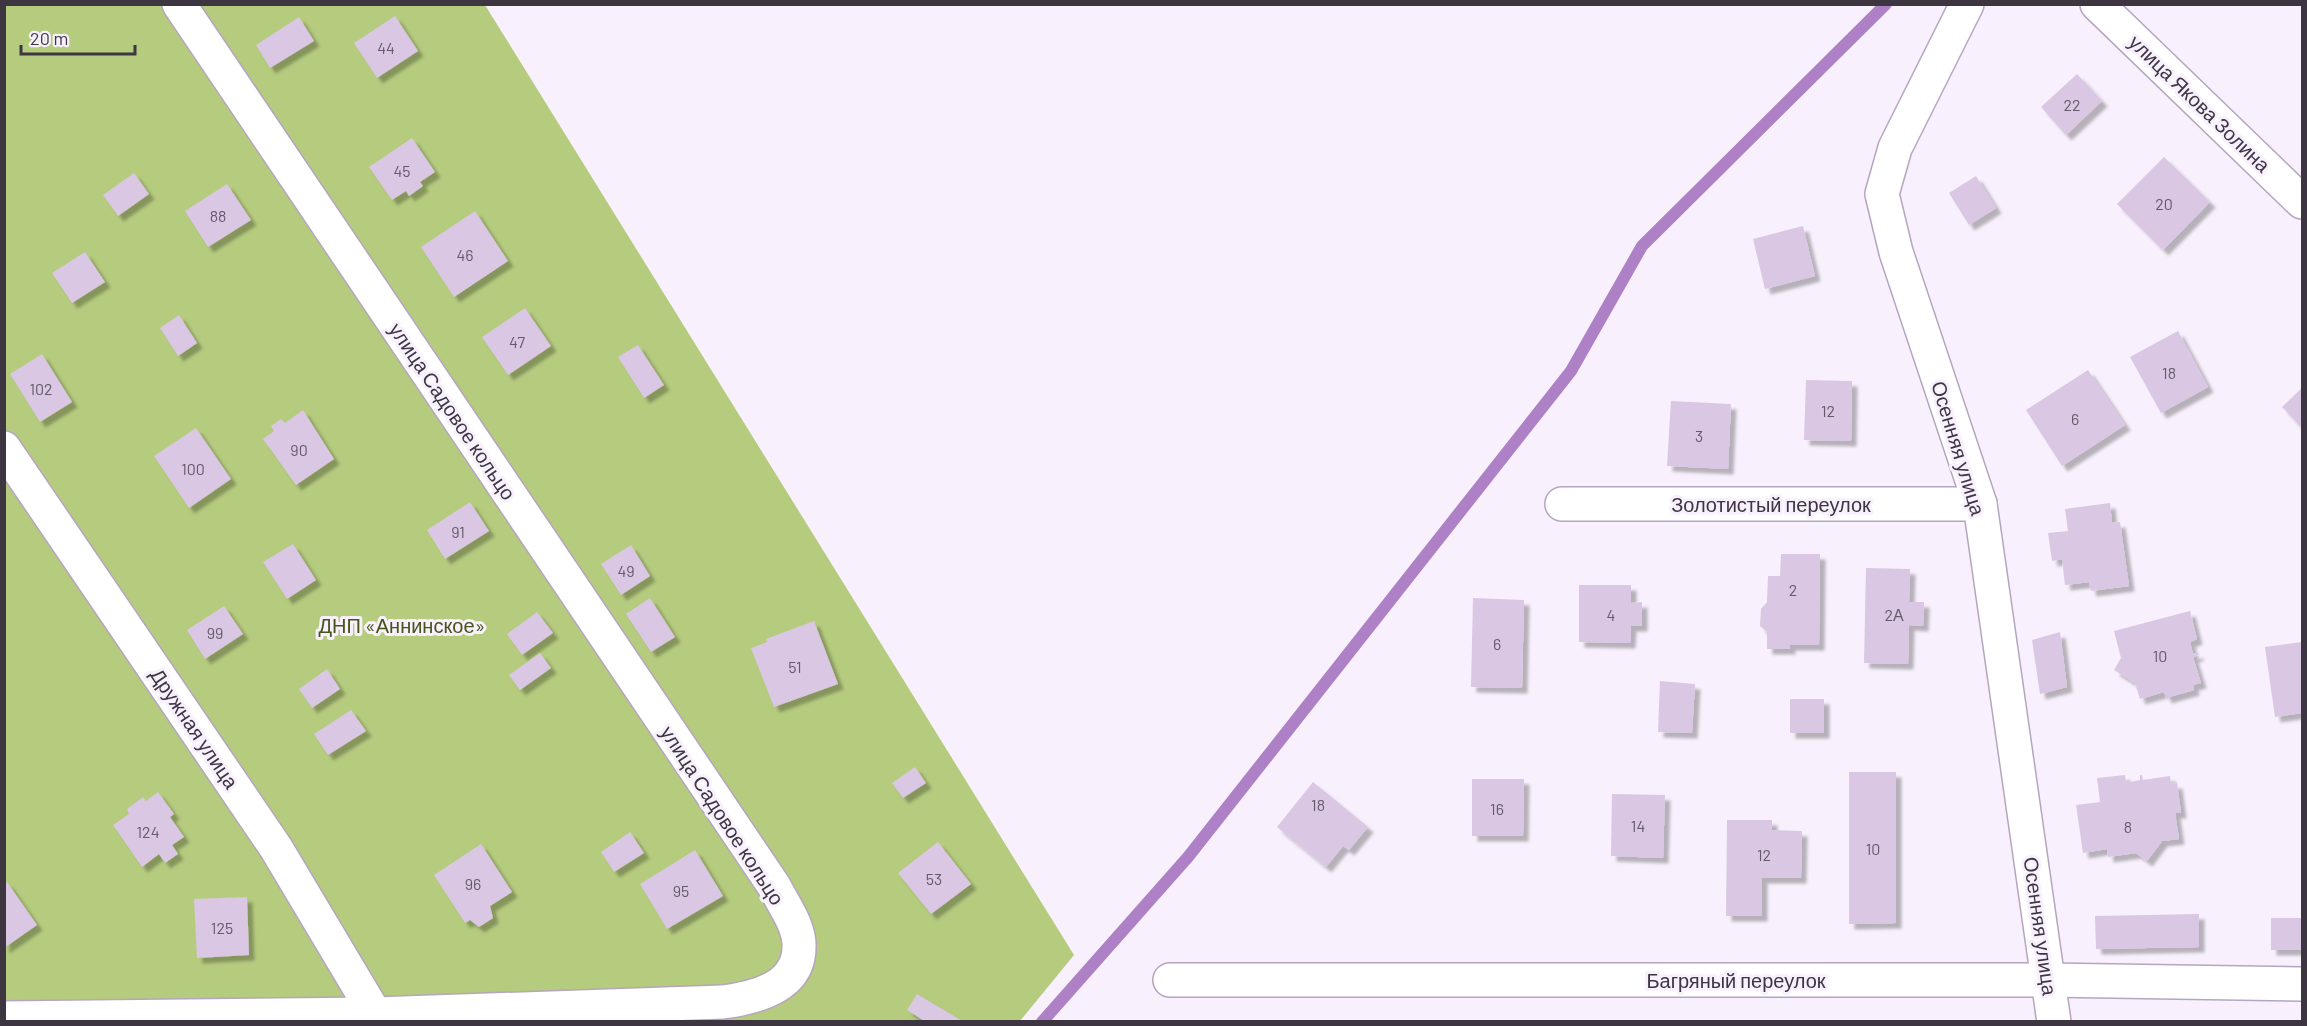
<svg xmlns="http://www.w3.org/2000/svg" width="2307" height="1026" font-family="Barlow,sans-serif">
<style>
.green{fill:#b5cb7e}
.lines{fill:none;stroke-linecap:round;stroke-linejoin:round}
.stream{stroke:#ae80c5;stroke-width:12}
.building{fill:#d9c7e3;filter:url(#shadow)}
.minor-casing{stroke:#b6a5bf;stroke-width:36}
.minor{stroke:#fff;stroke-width:33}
.labels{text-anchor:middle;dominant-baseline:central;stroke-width:6;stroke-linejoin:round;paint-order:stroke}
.number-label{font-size:16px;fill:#645a6a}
.street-label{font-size:20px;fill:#3d3641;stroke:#f8f0fc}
.park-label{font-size:20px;fill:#47551a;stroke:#f8f0fc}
</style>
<defs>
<filter id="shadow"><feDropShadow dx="5.5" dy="5.5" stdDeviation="1.5" flood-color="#0004"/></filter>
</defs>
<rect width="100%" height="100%" fill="#f8f0fc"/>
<path class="green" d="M5 5H485L1074 955 1020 1021 5 1022Z"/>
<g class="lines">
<path class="stream" d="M1042 1022 1188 857 1571 371 1642 246 1886 4"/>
</g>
<g class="building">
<path d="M395 16 418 51 377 78 354 43Z"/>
<path d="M299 17 314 41 270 68 256 45Z"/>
<path d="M2077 74 2102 101 2066 135 2041 107Z"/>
<path d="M412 138 435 172 420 182 423 186 409 196 406 191 392 200 369 167Z"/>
<path d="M2164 157 2210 202 2163 250 2117 204Z"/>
<path d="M134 173 149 194 118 216 103 195Z"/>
<path d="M1976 176 1996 208 1969 225 1949 193Z"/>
<path d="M227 184 251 220 208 247 185 211Z"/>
<path d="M475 211 508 261 454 297 421 247Z"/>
<path d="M1803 226 1815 276 1765 289 1753 239Z"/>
<path d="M85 252 105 282 72 303 52 273Z"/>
<path d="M525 308 551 346 508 375 482 337Z"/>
<path d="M179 315 197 343 178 356 160 328Z"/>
<path d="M2178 331 2208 387 2161 413 2130 357Z"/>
<path d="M638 345 664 385 644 398 618 357Z"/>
<path d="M42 354 72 402 40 422 10 374Z"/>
<path d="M2088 370 2125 425 2062 466 2026 410Z"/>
<path d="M1806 380 1852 381 1851 441 1804 440Z"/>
<path d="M2302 388V428L2282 407Z"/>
<path d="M1671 401 1731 404 1728 469 1667 466Z"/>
<path d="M303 410 334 459 296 485 263 439 274 431 271 426 281 419 285 423Z"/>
<path d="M196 428 231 479 189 508 154 456Z"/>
<path d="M470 502 489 531 445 559 427 530Z"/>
<path d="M2110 503 2112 523 2120 522 2129 586 2091 591 2089 582 2065 585 2062 559 2052 561 2048 533 2068 531 2065 509Z"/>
<path d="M293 544 316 580 287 599 263 562Z"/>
<path d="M631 545 650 576 621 595 601 564Z"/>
<path d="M1781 554H1820L1819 645H1790V649H1767V632L1760 626 1761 609 1767 602 1768 576H1780Z"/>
<path d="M1866 568 1910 569 1909 602H1924L1923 626 1909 625 1908 664 1864 663Z"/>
<path d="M1579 585H1631V603L1642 602V626H1631L1630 643 1579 642Z"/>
<path d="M650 598 675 637 651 652 626 614Z"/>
<path d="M1473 598 1524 600 1522 688 1471 687Z"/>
<path d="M224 606 243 634 205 659 187 630Z"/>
<path d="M2190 611 2197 639 2190 642 2193 654 2198 653 2199 655 2193 657 2201 683 2193 685 2194 690 2166 698 2164 692 2140 699 2135 683 2114 670 2121 658 2114 631Z"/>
<path d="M537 612 553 633 522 655 507 634Z"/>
<path d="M814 621 838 684 774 707 751 648 767 642 766 639Z"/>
<path d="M2060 632 2067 687 2040 694 2032 640Z"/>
<path d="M2302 642V713L2275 717 2265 647Z"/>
<path d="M540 653 551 668 520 690 509 675Z"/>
<path d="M327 669 340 689 312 708 299 689Z"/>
<path d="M1660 681 1695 684 1692 733 1658 732Z"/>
<rect x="1790" y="699" width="34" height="34"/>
<path d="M351 710 366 731 328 755 314 734Z"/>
<path d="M915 767 926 783 903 798 892 783Z"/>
<path d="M1849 772H1896V923L1849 924Z"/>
<path d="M2125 775 2126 783 2140 780V775H2142L2143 780 2170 776 2171 784 2177 783 2181 813H2175L2179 839 2162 841 2147 861 2136 853 2108 857 2107 849 2083 853 2076 805 2100 802 2097 778Z"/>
<path d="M1472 779H1524L1523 836H1472Z"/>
<path d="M1313 782 1368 827 1349 850 1343 846 1326 867 1277 827Z"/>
<path d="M158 792 174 814 170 817 184 837 172 845 178 854 165 863 159 854 142 867 113 825 129 814 127 809 143 797 146 801Z"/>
<path d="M1612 794 1665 795 1663 858 1611 856Z"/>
<path d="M1727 820H1772V830L1802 831 1801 878H1762V916H1726Z"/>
<path d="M630 832 644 853 614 872 601 852Z"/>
<path d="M938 842 971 884 931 914 898 873Z"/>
<path d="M481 844 512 892 490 906 493 918 479 927 470 920 465 923 434 875Z"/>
<path d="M695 850 723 896 667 929 640 884Z"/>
<path d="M7 882 37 925 4 948V884Z"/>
<path d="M247 897 249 955 197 958 194 899Z"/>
<path d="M2199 914V947L2096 949 2095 916Z"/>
<rect x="2271" y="918" width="31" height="32"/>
<path d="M917 994 964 1022H926L907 1010Z"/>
</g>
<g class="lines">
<g class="minor-casing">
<g id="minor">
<path d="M1967 4 1895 148 1882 194 1896 252 1980 504 2054 1022"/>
<path d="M2097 4 2302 202"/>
<path d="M4 448 276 848 375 1014"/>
<path d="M1562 504H1980"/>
<path d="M1170 980H2048L2302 984"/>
<path d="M4 1018 375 1014 723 1002C754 998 799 988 799 947 800 926 783 904 774 886L179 4"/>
</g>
</g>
<use href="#minor" class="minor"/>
</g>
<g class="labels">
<g class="number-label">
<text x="386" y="47">44</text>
<text x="2072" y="104">22</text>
<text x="402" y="170">45</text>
<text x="2164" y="203">20</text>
<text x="218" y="215">88</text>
<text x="465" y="254">46</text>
<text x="517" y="341">47</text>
<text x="2169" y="372">18</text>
<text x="41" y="388">102</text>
<text x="1828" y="410">12</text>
<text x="2075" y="418">6</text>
<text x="1699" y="435">3</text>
<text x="299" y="449">90</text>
<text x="193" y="468">100</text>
<text x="458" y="531">91</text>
<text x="626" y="570">49</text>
<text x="1793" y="589">2</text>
<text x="1611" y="614">4</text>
<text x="1894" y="614">2А</text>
<text x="215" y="632">99</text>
<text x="1497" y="643">6</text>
<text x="2160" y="655">10</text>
<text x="795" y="666">51</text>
<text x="1318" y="804">18</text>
<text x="1497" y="808">16</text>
<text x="1638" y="825">14</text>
<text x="2128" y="826">8</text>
<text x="148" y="831">124</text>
<text x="1873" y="848">10</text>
<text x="1764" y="854">12</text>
<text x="934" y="878">53</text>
<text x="473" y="883">96</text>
<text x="681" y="890">95</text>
<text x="222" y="927">125</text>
</g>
<g class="street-label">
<text transform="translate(2200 103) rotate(44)">улица Якова Золина</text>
<text transform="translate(453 411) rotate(56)">улица Садовое кольцо</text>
<text transform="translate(1959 448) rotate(73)">Осенняя улица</text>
<text x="1771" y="504">Золотистый переулок</text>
<text transform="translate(195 728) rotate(56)">Дружная улица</text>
<text transform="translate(723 815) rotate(57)">улица Садовое кольцо</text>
<text transform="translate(2041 926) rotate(82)">Осенняя улица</text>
<text x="1736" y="980">Багряный переулок</text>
</g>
<g class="park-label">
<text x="402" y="625">ДНП «Аннинское»</text>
</g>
</g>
<rect width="2307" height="1026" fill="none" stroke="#3d3641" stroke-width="12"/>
<path d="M21 45v9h114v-9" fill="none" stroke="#3d3641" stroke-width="3"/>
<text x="30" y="45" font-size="18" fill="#3d3641" stroke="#f8f0fc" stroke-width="4.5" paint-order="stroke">20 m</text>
</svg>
